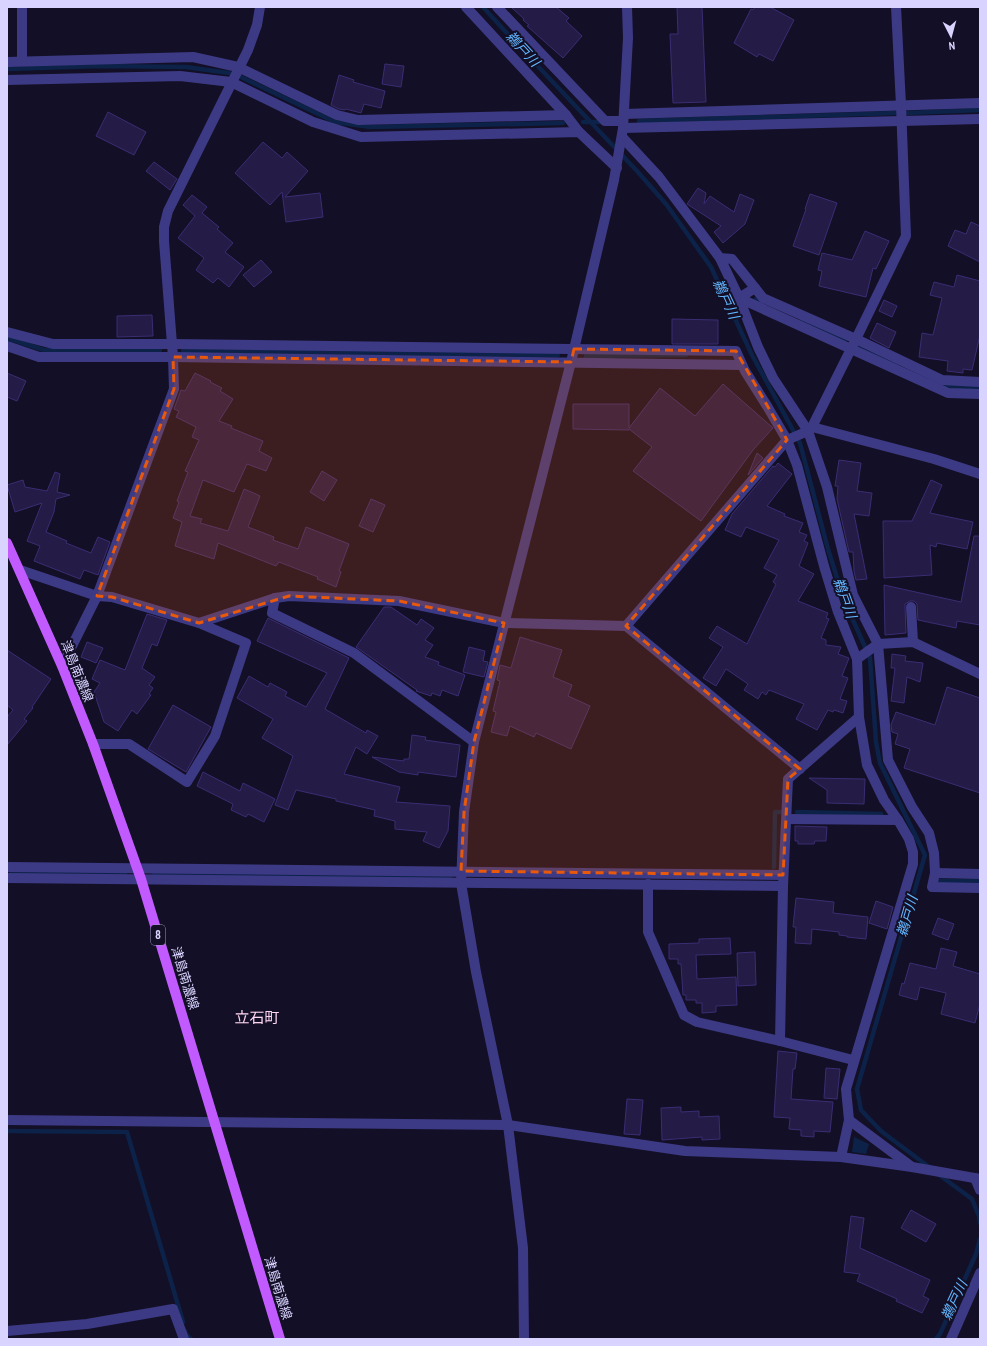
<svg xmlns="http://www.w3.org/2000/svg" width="987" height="1346" font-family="'Archivo Narrow','Noto Sans JP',sans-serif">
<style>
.water{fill:#0c2248}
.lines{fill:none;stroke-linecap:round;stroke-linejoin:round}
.stream{stroke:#0c2248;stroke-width:4.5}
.building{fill:#241b47;stroke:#3b2d73}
.minor{stroke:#3d3a85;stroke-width:10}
.tertiary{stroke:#3d3a85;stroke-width:10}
.primary{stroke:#c25bff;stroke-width:10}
.marked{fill:#e8590c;fill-opacity:0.2;stroke:#e8590c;stroke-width:3;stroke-dasharray:8 5;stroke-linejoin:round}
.labels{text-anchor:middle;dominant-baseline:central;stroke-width:4;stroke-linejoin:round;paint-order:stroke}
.shield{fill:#130f26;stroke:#9e99be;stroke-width:1}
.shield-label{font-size:12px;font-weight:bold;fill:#d9d4ff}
.street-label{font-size:13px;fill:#d9d4ff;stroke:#130f26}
.water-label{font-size:14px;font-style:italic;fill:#62b6ff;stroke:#130f26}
.quarter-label{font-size:15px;fill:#ffd6f0;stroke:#130f26}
</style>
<rect width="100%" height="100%" fill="#130f26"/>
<path class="water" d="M854 1137 869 1144 866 1154 852 1152Z"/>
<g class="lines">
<g class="stream">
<path d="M483 7 515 42 637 171 666 204 711 267 752 355 800 443 828 549 844 600 870 658 876 742 880 763 925 855 857 1089 861 1110 881 1131 929 1167"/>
<path d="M7 69 101 66 186 67 229 73"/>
<path d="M241 77 335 122 370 127 563 123"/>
<path d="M907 113 980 110"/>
<path d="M639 121 896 113"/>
<path d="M583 122H603"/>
<path d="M756 299 764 303"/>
<path d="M801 320 845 340"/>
<path d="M7 338 44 350H160"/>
<path d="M860 347 897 364"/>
<path d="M183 351 558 355"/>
<path d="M586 356 686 355"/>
<path d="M939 383 949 387H980"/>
<path d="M797 812 881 814"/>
<path d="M774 867 775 812H781"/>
<path d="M11 873H125"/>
<path d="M154 874 450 877"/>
<path d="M939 881H980"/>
<path d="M7 1131 127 1132 183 1322"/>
<path d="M938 1174 972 1199 979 1216 980 1223"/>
<path d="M185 1331 186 1334 191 1339"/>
<path d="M936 1339 940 1334 976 1254 980 1239"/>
</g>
</g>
<g class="building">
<path d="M511 7H556L569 18 566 21 582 36 563 58 527 26 529 25 523 20 524 19Z"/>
<path d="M677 7H702L706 102 673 103 670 34H678Z"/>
<path d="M755 7H770L794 20 773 61 759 54 757 57 734 43 751 9 753 10Z"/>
<path d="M385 64 404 66 401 87 382 84Z"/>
<path d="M339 75 354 80 353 82 385 91 381 108 364 104 361 113 346 109 345 110 339 109 331 105Z"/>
<path d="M108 112 146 132 134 155 96 136Z"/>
<path d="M263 142 282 158 287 152 308 171 285 197 320 193 323 217 286 222 282 192 270 205 235 173Z"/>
<path d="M154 162 177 179 170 190 146 171Z"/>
<path d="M698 188 706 193 704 204 710 196 734 212 740 194 754 200 745 224 723 243 714 232 721 226 687 204Z"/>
<path d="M810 194 837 203 819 255 793 246 806 209H805Z"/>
<path d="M192 195 207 207 202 213 219 227 217 229 233 243 225 252 244 267 229 287 218 278 213 283 196 270 204 258 178 238 195 216 183 205Z"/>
<path d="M971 222 980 226V262L948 246 955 230 966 234Z"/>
<path d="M865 231 889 241 876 269 873 268 866 297 819 286 822 271 818 270 822 253 852 260Z"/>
<path d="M261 260 272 272 254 287 243 275Z"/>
<path d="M957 275 980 281V335L972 370 963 369V373L947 371 948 361 919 357 922 333 933 335 942 298 930 295 934 282 954 287Z"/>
<path d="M884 300 897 306 892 317 879 311Z"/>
<path d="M152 315 153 336 117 337V316Z"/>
<path d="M672 319 718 320V344H672Z"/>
<path d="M877 323 896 332 889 348 870 338Z"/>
<path d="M7 373 26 381 17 401 7 397Z"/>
<path d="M195 373 211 381 210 382 222 388 220 391 233 399 219 421 232 426 231 428 263 441 259 451 272 458 266 471 247 464 234 492 203 480 190 516 202 519 200 523 228 531 244 489 256 494 260 496 248 527 274 537 273 540 298 549 306 527 349 544 339 571 341 572 336 587 317 579 318 577 279 562 276 566 218 543 214 559 175 546 182 522 173 518 179 502 177 501 188 472 185 471 199 440 192 437 196 427 176 417 179 411 174 409 181 390 185 391Z"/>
<path d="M723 384 773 428 753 450 701 521 633 471 652 447 629 429V430L573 429V404H629V428L660 388 695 416Z"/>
<path d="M757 453 763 458 748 475Z"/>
<path d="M839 460 861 463 857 491 872 493 869 516 854 514 867 579 856 580 854 571 853 552H849L837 499 838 486H835Z"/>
<path d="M778 463 792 474 767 506 785 514 784 516 803 523 799 532 807 535 804 541 808 543 799 566 814 574 798 601 828 613 826 618 829 619 821 638 826 640V645L841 647 838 654 849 658 842 676 848 678 840 699 847 701 843 713 834 710 833 712 828 710 817 730 796 719 804 704 769 690 766 695 762 692 758 699 744 690 748 684 726 669 716 686 703 678 723 647 709 638 717 626 747 644 776 584 773 582 777 575 764 568 779 540 746 527 741 537 725 530 732 514 773 466 775 467Z"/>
<path d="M322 471 337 480 324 501 310 492Z"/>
<path d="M55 472 60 474 57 492 70 495 56 499 54 512 46 532 67 541 66 543 91 553 98 537 110 542 98 575 84 570 80 579 34 561 40 546 27 541 42 503 15 512 7 485 23 480 25 487 47 491Z"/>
<path d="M931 480 942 485 930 513 973 522 967 549 937 543 936 547 930 545 932 575 884 578 883 521H912Z"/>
<path d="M371 499 385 505 373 532 359 526Z"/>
<path d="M974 536H980V625L957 621 956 628 918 620 917 604 914 601H910L905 604V607L906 633 885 635 884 585 961 602Z"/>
<path d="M384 607H391L417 625 421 619 434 628 425 640 433 645 425 657 439 662 438 665 465 675 458 696 442 690 440 696 432 693 431 696 416 691 417 690 356 647Z"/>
<path d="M147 614 167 620 157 646 152 644 142 668 155 677 149 685 153 688 149 694 151 695 137 714 132 710 118 731 104 722 94 692 100 683 92 679 100 660 125 670Z"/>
<path d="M268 618 349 658 325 709 366 733 367 730 378 736 367 754 356 747 344 774 400 787 396 802 450 806 448 831 439 848 423 841 427 832 395 829V821L374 816 375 810 336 801V799L296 790 288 810 275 805 293 756 262 738 273 719 237 698 249 676 268 687 270 683 287 692 285 696 306 707 327 673 257 641Z"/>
<path d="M520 637 562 650 553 677 572 685 568 696 590 706 571 749 536 733 534 737 510 726 507 736 491 732 496 712 493 711 500 681 497 680 500 665 511 668Z"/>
<path d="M87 642 103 648 96 663 81 657Z"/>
<path d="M469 647 485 651 483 661 488 662 484 677 463 672Z"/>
<path d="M7 650 51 679 32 707 33 708 24 719 27 721 7 745V717L13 710 7 705Z"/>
<path d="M892 654 906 656 905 661 923 663 920 682 907 677 904 703 891 701 895 668H891Z"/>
<path d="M947 687 980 698V793L904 768 910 749 895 744 898 734 892 732 891 725 896 712 935 725Z"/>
<path d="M173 705 211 727 186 772 148 749Z"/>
<path d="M412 735 426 737 425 740 460 745 456 777 418 772V775L399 772 372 757 404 761V759H409Z"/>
<path d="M203 772 240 791 243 783 275 799 264 822 248 814 246 817 231 810 233 804 197 786Z"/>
<path d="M809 778 865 779 864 804 827 803V790Z"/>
<path d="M795 826 827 827 826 841H815L814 844H798V841H795Z"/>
<path d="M796 898 834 902 833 913 868 917 866 939 847 937V936L839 935V932L812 929 811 944 795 943 796 927H793Z"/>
<path d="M876 901 893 907 887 929 869 923Z"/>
<path d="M938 918 954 924 948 940 932 934Z"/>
<path d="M730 938 731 954 696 955 697 979 736 977 737 1005 716 1006V1012L702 1013V1003H696V1000H686V995H683L681 964H678V959H669V944L699 943V939Z"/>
<path d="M941 948 957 952 953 966 980 974V1004L975 1023 941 1014 946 993 920 987 917 1000 899 995 902 983 904 984 910 963 936 969Z"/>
<path d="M755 952 756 985 738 986 737 953Z"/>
<path d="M778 1051 797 1053 795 1069H793L791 1099 833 1102 830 1132 814 1131V1137L801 1136V1130L789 1129 790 1118 774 1117Z"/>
<path d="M826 1068 840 1069 837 1099 824 1098Z"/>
<path d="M627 1099 643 1100 640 1135 624 1134Z"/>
<path d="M681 1107V1112L699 1111V1117L719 1116 720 1139 702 1140V1137L662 1140 661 1108Z"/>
<path d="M911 1210 936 1224 926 1242 901 1228Z"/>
<path d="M851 1216 864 1218 860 1248 930 1280 923 1296 929 1299 922 1313 896 1301 897 1299 857 1281 860 1274 844 1272Z"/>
</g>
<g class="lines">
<g class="minor">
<path d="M22 7V61"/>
<path d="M466 7 566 115"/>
<path d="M497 7 605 121H623"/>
<path d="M7 62 193 57 238 67 337 115 358 120 566 115 579 132"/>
<path d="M7 80 180 76 231 82 313 122 361 137 579 132 617 168"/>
<path d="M624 114 980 103"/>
<path d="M623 128 980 119"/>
<path d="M622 137 659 177 720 258 732 259 763 298 856 339 942 380 980 382"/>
<path d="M720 258 739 298 755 288"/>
<path d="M739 298 758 347 773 378 808 431 827 487 853 595 878 644 888 760 912 807 929 833 934 853 935 873 932 887 980 888"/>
<path d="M739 298 948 393 980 394"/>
<path d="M7 332 53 344H172L736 351 745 371 767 406 787 440 797 465 824 566 838 612 857 659 859 717 867 765 884 800 898 820 909 839 913 852V864L846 1089 849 1120 841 1157"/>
<path d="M7 346 39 357H173L742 365"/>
<path d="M812 427 934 459 980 474"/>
<path d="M20 570 97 596 112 597 199 623 275 598 289 596 399 601 504 623 626 626 787 440 808 431 812 427 856 339 906 236 901 105 896 7"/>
<path d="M275 598 272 613 354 653 474 742"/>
<path d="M911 607 913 642"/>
<path d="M626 626 800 769"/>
<path d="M857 659 878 644 913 642 980 674"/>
<path d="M62 666 97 596 174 389 173 357 164 241V227L168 211 248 50 257 25 260 7"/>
<path d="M93 744H129L187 782 215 736 246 643 199 623"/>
<path d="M787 819 898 820"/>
<path d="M7 867 783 875"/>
<path d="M935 873 980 874"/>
<path d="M7 878 783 886"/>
<path d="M648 884V932L684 1015 697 1022 780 1041 853 1060"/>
<path d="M780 1041 783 886 788 779 859 717"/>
<path d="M7 1120 508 1125 685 1151 841 1157 912 1167 980 1179"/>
<path d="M849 1120 912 1167"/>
<path d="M975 1178 980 1190"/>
<path d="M7 1331 87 1324 173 1309 184 1339"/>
<path d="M951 1339 980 1273"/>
</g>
<path class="tertiary" d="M524 1339 523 1248 508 1125 476 972 461 883 464 812 474 742 571 362 614 180 623 128 628 38 627 7"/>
<path class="primary" d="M7 543 62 666 93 744 141 879 280 1339"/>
</g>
<path class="marked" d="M574 349 736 351 787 440 626 626 800 769 788 779 783 875 461 871 464 812 474 742 504 623 399 601 289 596 199 623 112 597 97 596 174 389 173 357 571 362Z"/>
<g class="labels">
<rect class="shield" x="151" y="925" width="14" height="20" rx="3"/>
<g class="shield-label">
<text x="158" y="935">8</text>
</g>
<g class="street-label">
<text transform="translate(77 671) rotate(68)">津島南濃線</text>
<text transform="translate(185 978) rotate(73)">津島南濃線</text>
<text transform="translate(278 1288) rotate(73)">津島南濃線</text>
</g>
<g class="water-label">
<text transform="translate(523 49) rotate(47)">鵜戸川</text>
<text transform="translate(726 299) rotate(65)">鵜戸川</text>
<text transform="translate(845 598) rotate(70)">鵜戸川</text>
<text transform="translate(907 916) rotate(-74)">鵜戸川</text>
<text transform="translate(954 1300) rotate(-65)">鵜戸川</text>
</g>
<g class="quarter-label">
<text x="257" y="1017">立石町</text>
</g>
</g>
<rect width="987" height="1346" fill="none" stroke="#d9d4ff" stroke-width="16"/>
<g transform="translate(951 36) rotate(174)" stroke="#130f26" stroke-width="3" paint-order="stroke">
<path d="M0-3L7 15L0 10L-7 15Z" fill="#d9d4ff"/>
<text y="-6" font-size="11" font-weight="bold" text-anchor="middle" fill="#d9d4ff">N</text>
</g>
</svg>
